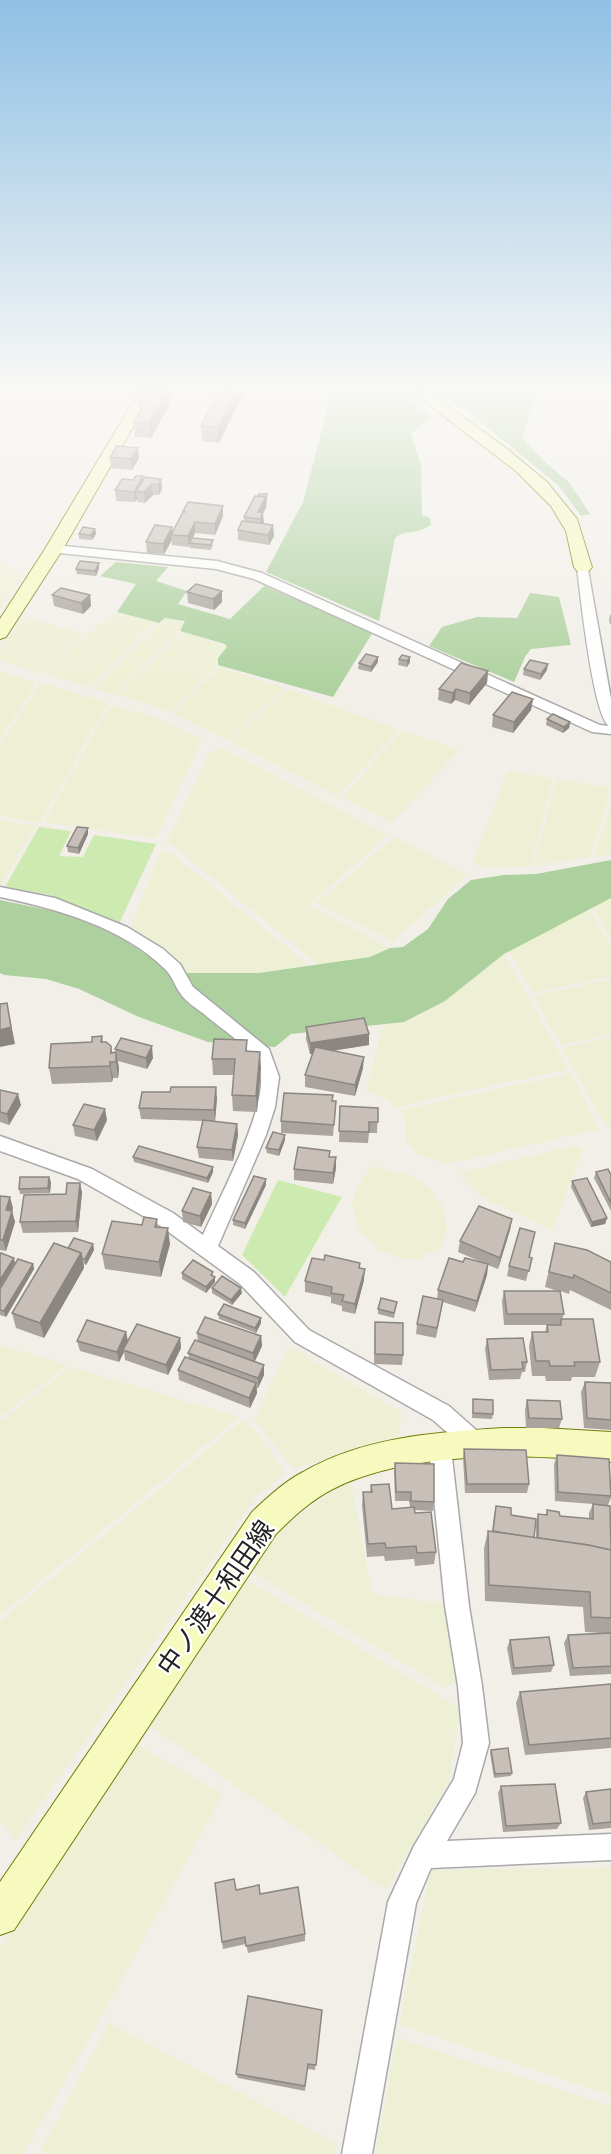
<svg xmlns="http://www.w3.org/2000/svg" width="611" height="2154" font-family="'Fira Sans Condensed','Noto Sans JP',sans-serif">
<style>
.farmland{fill:#eef0d5}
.grass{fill:#cdebb0}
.forest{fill:#add19e}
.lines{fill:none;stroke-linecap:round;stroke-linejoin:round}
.street-casing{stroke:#a9a9a9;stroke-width:3}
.secondary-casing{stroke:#707d05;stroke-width:2}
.street{fill:#fff;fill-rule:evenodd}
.secondary{fill:#f7fabf;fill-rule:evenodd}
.wall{fill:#aba49e}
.shaded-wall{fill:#8b8681}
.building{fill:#c7bfb8;stroke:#8b8681;stroke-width:1.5}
.labels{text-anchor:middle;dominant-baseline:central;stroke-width:4.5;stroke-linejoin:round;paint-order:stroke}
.near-street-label{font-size:26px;fill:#222;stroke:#fff}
</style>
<rect width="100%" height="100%" fill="#f2efe9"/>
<g class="farmland">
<path d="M0 563 24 575 0 610Z"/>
<path d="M113 612 156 622 89 687 44 674Z"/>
<path d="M24 616 86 634 42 674 0 661V647Z"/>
<path d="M165 618 185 621 180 631 113 695 92 688Z"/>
<path d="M183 632 228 647 218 658V665L171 712 149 704 116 695Z"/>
<path d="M220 667 284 688 228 740 173 714Z"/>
<path d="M0 671 37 682 0 738Z"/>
<path d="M40 683 108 702 40 823 0 816V744Z"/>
<path d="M287 689 399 730 337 796 230 741Z"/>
<path d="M110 705 155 717 202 739 156 839 44 822Z"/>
<path d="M402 731 459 750 392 823 342 797Z"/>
<path d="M222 748 388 835 309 905 390 948 370 957 319 965 167 841 210 753Z"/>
<path d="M508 770 553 779 531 866 486 868 473 863Z"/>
<path d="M557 779 611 788V790L590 857 533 866Z"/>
<path d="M611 806V854L594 857Z"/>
<path d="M0 820 36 826 0 886Z"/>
<path d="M395 837 468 875 393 941 316 903Z"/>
<path d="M161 851 170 852 311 967 259 973H186L165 952 130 929Z"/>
<path d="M611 898V937L592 908Z"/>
<path d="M589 909 611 947V976L533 993 509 951Z"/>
<path d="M504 954 568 1069 396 1107 386 1098 365 1092 383 1025 404 1022 445 1001Z"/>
<path d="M611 979V1034L561 1045 533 996Z"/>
<path d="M611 1037V1126L607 1127 561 1048Z"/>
<path d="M571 1073 599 1129 447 1164 417 1154 406 1142V1120L400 1110Z"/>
<path d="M576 1145 583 1149 552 1230 479 1196 459 1173Z"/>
<path d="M372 1166 407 1174 429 1187 442 1204 447 1226 443 1245 422 1258 400 1259 376 1248 358 1228 352 1206 356 1189Z"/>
<path d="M0 1345 68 1365 0 1417Z"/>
<path d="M289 1346 402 1413 398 1441 337 1455 294 1469 254 1420Z"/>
<path d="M71 1367 239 1417 0 1615V1421Z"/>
<path d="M243 1420 257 1432 286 1473 255 1498 15 1841 0 1822V1621Z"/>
<path d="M351 1481 372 1594 447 1604 460 1679 445 1688 252 1572 281 1529 325 1496Z"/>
<path d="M247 1580 460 1708 449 1782 386 1890 150 1726Z"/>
<path d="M136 1744 223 1794 101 2018 23 2154H0V1948Z"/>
<path d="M611 1867V2095L399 2024 431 1870Z"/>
<path d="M109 2023 337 2144 335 2154H49L41 2150Z"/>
<path d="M397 2038 611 2106V2154H375Z"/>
</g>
<g class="grass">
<path d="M39 827 71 831 59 856 83 857 94 835 156 844 118 926 50 895 5 887Z"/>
<path d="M278 1180 342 1197 285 1297 242 1255Z"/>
</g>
<g class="forest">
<path d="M332 392H400L432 418 411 433 421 466 422 515 430 518 431 525C418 534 404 530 395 538L379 621 266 572 303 502Z"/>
<path d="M438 392H538L522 438 546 463 569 482 590 514 581 516 559 486 469 412Z"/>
<path d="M116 562 168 567 156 581 187 591 178 604 230 619 264 586 373 632 333 697 225 667 218 665V658L227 647 225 644 180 631 185 621 165 618 159 623 117 612 136 584 100 576Z"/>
<path d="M530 593 559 597 571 645 531 649 525 657 514 682 429 646 442 627 477 617 517 618Z"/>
<path d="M611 860V898L504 954 445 1001 404 1022 291 1034 275 1047 208 1042 139 1017 79 989 46 979 4 975 0 973V900L72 915 123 939 167 969 186 973H259L370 957 390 948 403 947 428 929 448 899 471 880 504 875 536 874Z"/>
</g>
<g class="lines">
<g class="street-casing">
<g id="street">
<path d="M54 545 217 561 262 573 600 725 609 726C593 716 580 592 577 567L579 564H587L611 699V734L592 732 254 579 216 569 50 552V546Z"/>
<path d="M0 887 55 898 127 927 163 949 180 964 193 987 269 1049 279 1077 275 1107 266 1135 218 1246 254 1272 309 1330 449 1406 484 1437 487 1444 484 1451 476 1454 468 1451 433 1420 295 1342 240 1284 159 1225 78 1179 0 1151V1136L92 1169 173 1213 203 1235C219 1198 264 1115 261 1077 258 1050 223 1031 204 1014 196 1008 186 1002 180 993 175 986 172 976 166 970 123 927 57 909 0 897Z"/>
<path d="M440 1439 448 1442 451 1449 469 1606 482 1686 489 1743 475 1793 447 1841 611 1834V1860L431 1868 416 1903 372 2154H342L388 1902 414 1846 454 1779 463 1743 458 1686 445 1606 429 1449 432 1442Z"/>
</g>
</g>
<g class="secondary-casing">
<g id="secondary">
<path d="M139 392H153L63 549 6 637 0 639V619L45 549Z"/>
<path d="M412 392H428L506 448 547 482 577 519 590 561 592 567 589 571H577L574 567 566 531 551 506 516 471Z"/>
<path d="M504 1428H543L611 1432V1462C528 1453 408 1451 333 1489 311 1500 293 1517 276 1534L14 1930 0 1935V1882L252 1512C268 1497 284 1482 303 1472 363 1437 436 1432 504 1428Z"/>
</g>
</g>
<use href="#street" class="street"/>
<use href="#secondary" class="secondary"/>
</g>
<g class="wall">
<path d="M176 392 151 438 135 437 134 422 140 413 139 402Z"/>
<path d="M219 392V443L202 441 201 426Z"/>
<path d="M110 457 139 458 132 470 111 468Z"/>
<path d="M143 476V480L161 479 162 489 159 495H153L145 503 137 502V499L135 502 116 501 115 490Z"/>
<path d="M267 494 266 508 263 513V524L274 536 269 545 238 540V530L244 521V517L258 496Z"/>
<path d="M223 506V516L215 535 195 533 193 538 213 545 211 550 190 548 189 545V547L172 545V540L164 554 147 553 146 542 173 532 183 511Z"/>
<path d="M95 529 96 534 92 540 79 539V534Z"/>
<path d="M99 568 96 576 77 574 76 569Z"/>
<path d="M222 591V602L214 610 188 603 187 592Z"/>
<path d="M52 595H90L91 606 83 614 54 606Z"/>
<path d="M610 615H611V624H610L609 621Z"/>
<path d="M378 657V662L371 672 358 669 359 663Z"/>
<path d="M410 657V662L407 667 398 665 399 659Z"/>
<path d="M524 669 547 670 540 680 523 675Z"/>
<path d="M488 671 487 683 469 705 455 700 451 704 438 700 439 689Z"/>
<path d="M533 699 531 710 513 733 492 727 493 715Z"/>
<path d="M547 719 570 722 569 728 563 733 546 725Z"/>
<path d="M88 828V834L79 854 68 852 67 846Z"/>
<path d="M306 1027 369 1034V1045L333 1051 363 1068 355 1096 305 1087V1075L312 1054H310L306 1039Z"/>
<path d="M102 1036 103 1042 111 1046 112 1053 116 1052 115 1049 153 1058 147 1069 118 1061 119 1069 118 1078H113L112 1082 52 1084 49 1068Z"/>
<path d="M247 1040V1051L261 1068 257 1112 233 1111 232 1095 234 1075H213L212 1059Z"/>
<path d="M0 1090 21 1105 9 1125 0 1122Z"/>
<path d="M170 1092 217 1098 215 1121H208L237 1124 238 1135 233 1161 199 1158 197 1147 203 1121 141 1119 139 1108Z"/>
<path d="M332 1101H336L333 1136 281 1133V1121Z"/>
<path d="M340 1106 378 1108 377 1133H369L368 1143 339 1142Z"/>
<path d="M107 1120 97 1141 75 1136 73 1125Z"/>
<path d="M285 1140 279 1156 267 1153 266 1148Z"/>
<path d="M133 1157 213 1172 208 1183 134 1162Z"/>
<path d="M330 1157 336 1168 333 1184 294 1180V1169Z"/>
<path d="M596 1172 611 1175V1211L594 1178Z"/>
<path d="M572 1181 607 1218 605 1224 591 1227 571 1187Z"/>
<path d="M51 1182 50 1193 20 1194 19 1189Z"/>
<path d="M80 1183 82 1193 78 1232 23 1233 20 1222 66 1194Z"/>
<path d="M266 1185 245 1229 233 1225V1220Z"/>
<path d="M211 1193 212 1204 201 1227 183 1222 182 1211Z"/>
<path d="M0 1196 13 1208 12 1211 15 1222 6 1251 0 1250Z"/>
<path d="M157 1219 158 1227 170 1244 161 1277 105 1269 102 1254 142 1225Z"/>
<path d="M512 1219 510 1230 498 1269 488 1265 487 1275 475 1312 443 1302 436 1338 416 1334 417 1324 437 1299 438 1290 463 1262 486 1264 458 1252 460 1241Z"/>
<path d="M555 1243 611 1262V1310L570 1290 569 1294 560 1291 564 1314 562 1319 600 1362 595 1377H572L571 1381H546L545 1376H532L529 1346 532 1332H545L547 1325H559H504L502 1301 504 1291H558L545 1287Z"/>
<path d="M93 1244 94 1250 86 1265 84 1264V1268L44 1338 16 1328 12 1313 68 1248Z"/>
<path d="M532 1258 526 1281 507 1276 509 1266Z"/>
<path d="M33 1264 34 1269 6 1317 0 1315V1289Z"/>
<path d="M360 1268 364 1280 355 1314 342 1311V1306L331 1303V1297L305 1292V1281Z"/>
<path d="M182 1273 213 1276 215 1282 206 1293 182 1279Z"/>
<path d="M212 1288 242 1293 232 1305 212 1293Z"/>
<path d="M397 1302 394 1318 378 1314V1309Z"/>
<path d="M218 1314 261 1318V1323L256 1333 219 1319Z"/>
<path d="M375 1322 403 1355 402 1365 374 1364Z"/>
<path d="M126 1332 128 1341 180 1338 181 1348 168 1375 125 1360 124 1352 119 1362 80 1351 77 1341Z"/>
<path d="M197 1333 261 1336 262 1346 254 1362 264 1365V1375L258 1388H257V1393L250 1408 179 1380 178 1370 189 1358 188 1353 198 1342Z"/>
<path d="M487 1339 527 1362 525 1372H522L520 1379 489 1380 485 1349Z"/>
<path d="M585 1382 611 1383V1430L584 1428 581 1392Z"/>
<path d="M473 1399 493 1414 492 1419 472 1418Z"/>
<path d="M527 1400 562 1419 559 1428H526L525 1410Z"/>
<path d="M464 1449 529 1484 527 1493H465L463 1458Z"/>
<path d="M557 1455 611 1488V1498L608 1505 611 1550V1674L570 1676 564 1643 568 1635 600 1633 585 1632 583 1607 485 1601 484 1548 488 1531 492 1532 494 1515 496 1506 511 1515 534 1538H536V1523L538 1514H546L547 1510 560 1516 589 1519V1513L593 1504 555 1501 554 1464Z"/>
<path d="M395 1463 434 1502 433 1511 414 1510 415 1513 436 1552 434 1564 415 1566 414 1559 385 1561 384 1556 367 1557 362 1506 363 1492H370L371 1485 392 1509 410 1507 409 1501H395L394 1472Z"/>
<path d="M510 1640 554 1665 551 1672 512 1675 507 1648Z"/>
<path d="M611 1684V1748L525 1755 516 1703 520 1692Z"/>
<path d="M491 1750 512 1773 511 1776 494 1778 490 1753Z"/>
<path d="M501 1786 561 1823 557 1829 503 1832 498 1793Z"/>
<path d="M611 1789V1828L589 1830 583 1798 586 1792Z"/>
<path d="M236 1890 260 1894 305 1934V1941L248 1953 246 1944 223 1949 222 1942Z"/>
<path d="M322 2010 315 2070 307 2069 305 2091 238 2078 236 2074Z"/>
</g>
<g class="shaded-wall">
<path d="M167 392H176L151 438 149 423Z"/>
<path d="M236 392H244L219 443 218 428Z"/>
<path d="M138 448 139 458 132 470 131 459Z"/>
<path d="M143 476 144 487 136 491 137 499 135 502 134 492Z"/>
<path d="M161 479 162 489 159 495 158 485Z"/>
<path d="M152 484 153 495 145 503 144 492Z"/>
<path d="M267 494 266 508 263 513 264 523 260 530V519L258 512Z"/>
<path d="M223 506V516L215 535V524Z"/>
<path d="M195 522V533L190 543H189V547L188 536Z"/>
<path d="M273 525 274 536 269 545 268 535Z"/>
<path d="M172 527 173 535H171L172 540 164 554 163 544Z"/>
<path d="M95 529 96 534 92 540 91 535Z"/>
<path d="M99 563V568L96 576 95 571Z"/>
<path d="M222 591V602L214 610 213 599Z"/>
<path d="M90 595 91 606 83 614 81 603Z"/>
<path d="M378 657V662L371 672V667Z"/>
<path d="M410 657V662L407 667V661Z"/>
<path d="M548 664 547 670 540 680 541 674Z"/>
<path d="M488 671 487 683 469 705 470 693Z"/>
<path d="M456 689 455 700 451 704 453 693Z"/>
<path d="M533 699 531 710 513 733 514 722Z"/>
<path d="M570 722 569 728 563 733 564 727Z"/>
<path d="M88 828V834L79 854 78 848Z"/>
<path d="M7 1003 15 1044 0 1047V1030Z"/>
<path d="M369 1034V1045L310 1054V1043Z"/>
<path d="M152 1046 153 1058 147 1069 146 1058Z"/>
<path d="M116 1052 119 1069 118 1078 116 1062Z"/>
<path d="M260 1052 261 1068 257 1112 256 1096Z"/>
<path d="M364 1057 363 1068 355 1096V1085Z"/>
<path d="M110 1062 113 1078 112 1082 110 1066Z"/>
<path d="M216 1087 217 1098 215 1121 214 1110Z"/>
<path d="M18 1094 21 1105 9 1125 7 1114Z"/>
<path d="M105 1109 107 1120 97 1141 94 1130Z"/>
<path d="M237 1124 238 1135 233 1161 232 1150Z"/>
<path d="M285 1135V1140L279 1156V1150Z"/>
<path d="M336 1157V1168L333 1184V1173Z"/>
<path d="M213 1167V1172L208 1183 207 1178Z"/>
<path d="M49 1177 51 1182 50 1193 48 1188Z"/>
<path d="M266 1179V1185L245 1229V1223Z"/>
<path d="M80 1183 82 1193 78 1232 76 1221Z"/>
<path d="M211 1193 212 1204 201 1227 200 1216Z"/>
<path d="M10 1197 13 1208 12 1211 15 1222 6 1251 3 1240 6 1210Z"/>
<path d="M607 1218 605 1224 591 1227 592 1222Z"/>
<path d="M512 1219 510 1230 498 1269 500 1258Z"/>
<path d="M168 1228 170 1244 161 1277 159 1262Z"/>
<path d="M93 1244 94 1250 86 1265 85 1259Z"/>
<path d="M81 1253 84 1268 44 1338 40 1323Z"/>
<path d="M14 1258 15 1263 0 1288V1280Z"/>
<path d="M33 1264 34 1269 6 1317 4 1311Z"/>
<path d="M488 1264 487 1275 475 1312 477 1301Z"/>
<path d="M365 1269 364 1280 355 1314V1304Z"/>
<path d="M215 1277V1282L206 1293V1287Z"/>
<path d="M241 1288 242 1293 232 1305 231 1300Z"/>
<path d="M261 1318V1323L256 1333 255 1328Z"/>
<path d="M126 1332 128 1342 123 1350 124 1352 119 1362 117 1352Z"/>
<path d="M261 1336 262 1346 254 1363 253 1353Z"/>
<path d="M180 1338 181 1348 168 1375 166 1365Z"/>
<path d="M264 1365V1375L258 1388V1378Z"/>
<path d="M256 1383 257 1393 250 1408 249 1398Z"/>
</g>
<g class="building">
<path d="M144 392H167L149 423 134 422 146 402H139Z"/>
<path d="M219 392H236L218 428 201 426Z"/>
<path d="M117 446 138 448 131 459 110 457Z"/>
<path d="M136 476H143L134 492 115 490 122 479 133 480Z"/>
<path d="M145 477 161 479 158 485 152 484 144 492 136 491Z"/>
<path d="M259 494H267L266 497H258Z"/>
<path d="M255 496 266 497 258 512H263L260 519 244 517Z"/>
<path d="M188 502 223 506 215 524 195 522 188 536 171 535 183 512H186L183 511Z"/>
<path d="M242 521 273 525 268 535 238 530Z"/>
<path d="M155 525 172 527 163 544 146 542Z"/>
<path d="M83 527 95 529 91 535 79 534Z"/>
<path d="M192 538 213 540 211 545 189 543Z"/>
<path d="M80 561 99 563 95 571 76 569Z"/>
<path d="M196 584 222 591 213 599 187 592Z"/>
<path d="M61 588 90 595 81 603 52 595Z"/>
<path d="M366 654 378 657 371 667 359 663Z"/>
<path d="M402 655 410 657 407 661 399 659Z"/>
<path d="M530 660 548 664 541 674 524 669Z"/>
<path d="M461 663 488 671 470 693 456 689 453 693 439 689Z"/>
<path d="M512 692 533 699 514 722 493 715Z"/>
<path d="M553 714 570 722 564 727 547 719Z"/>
<path d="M77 827 88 828 78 848 67 846Z"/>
<path d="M7 1003 11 1027 0 1030V1004Z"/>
<path d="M364 1018 369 1034 310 1043 306 1027Z"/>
<path d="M102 1036 101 1042H106L111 1046V1053L116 1052V1062H110V1066L49 1068 51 1044 92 1042V1037Z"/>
<path d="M121 1038 152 1046 146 1058 115 1049Z"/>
<path d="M214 1039 247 1040 246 1051 260 1052 256 1096 232 1095 235 1059H212Z"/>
<path d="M315 1047 364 1057 355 1085 305 1075Z"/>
<path d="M171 1087H216L214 1110 139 1108 142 1092H170Z"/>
<path d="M0 1090 18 1094 7 1114 0 1112Z"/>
<path d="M284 1093 333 1095 332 1101H336L334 1125 281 1121Z"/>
<path d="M84 1104 105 1109 94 1130 73 1125Z"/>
<path d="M340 1106 378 1108V1122H369V1132L339 1131Z"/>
<path d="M203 1120 237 1124 232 1150 197 1147Z"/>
<path d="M273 1132 285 1135 279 1150 266 1148Z"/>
<path d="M139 1146 213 1167 207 1178 133 1157Z"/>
<path d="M298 1147 330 1151 329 1157H336L333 1173 294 1169Z"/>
<path d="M608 1169 611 1175V1203L596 1172Z"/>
<path d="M254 1176 266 1179 245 1223 233 1220Z"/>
<path d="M20 1177H49L48 1188 19 1189Z"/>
<path d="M587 1178 607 1218 592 1222 572 1181Z"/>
<path d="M67 1183H80L76 1221 20 1222 24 1195 66 1194Z"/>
<path d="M193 1188 211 1193 200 1216 182 1211Z"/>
<path d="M0 1196 10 1197 6 1210 12 1211 3 1240H0Z"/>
<path d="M479 1206 512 1219 500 1258 460 1241Z"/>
<path d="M144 1217 157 1219 155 1227 168 1228 159 1262 102 1254 112 1221 142 1225Z"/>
<path d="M520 1228 535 1232 529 1257 532 1258 529 1271 509 1266Z"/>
<path d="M74 1238 93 1244 85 1259H82L81 1253 68 1248Z"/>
<path d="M54 1243 81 1253 40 1323 12 1313Z"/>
<path d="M555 1243 587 1250 611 1262V1293L574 1275 573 1278 549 1272Z"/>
<path d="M1 1253 14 1258 0 1280V1255Z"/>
<path d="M325 1255 360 1263 359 1268 365 1269 355 1304 342 1301 344 1295 331 1293 332 1287 305 1281 312 1258 324 1260Z"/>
<path d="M449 1258 463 1262 465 1258 488 1264 477 1301 438 1290Z"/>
<path d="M18 1259 33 1264 4 1311 0 1310V1289Z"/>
<path d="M193 1260 213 1272 211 1275 215 1277 206 1287 182 1273Z"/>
<path d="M222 1276 241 1288 231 1300 212 1288Z"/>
<path d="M504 1291H560L564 1314H507Z"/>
<path d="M423 1296 443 1300 437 1328 417 1324Z"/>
<path d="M381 1298 397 1302 394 1313 378 1309Z"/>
<path d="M224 1304 261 1318 255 1328 218 1314Z"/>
<path d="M205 1317 261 1336 253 1353 197 1333Z"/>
<path d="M561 1319H593L600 1362H574L575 1366H550L549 1361H536L532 1332H548L547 1325H561Z"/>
<path d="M87 1320 126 1332 117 1352 77 1341Z"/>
<path d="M375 1322 403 1323V1355L375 1354Z"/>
<path d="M137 1324 180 1338 166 1365 123 1350Z"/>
<path d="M523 1338 527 1362H522L523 1369 491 1370 487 1339Z"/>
<path d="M195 1340 264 1365 258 1378 188 1353Z"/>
<path d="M185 1357 256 1383 249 1398 178 1370Z"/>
<path d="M585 1382 611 1383V1420L587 1418Z"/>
<path d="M473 1399 493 1400V1414L473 1413Z"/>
<path d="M527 1400 560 1401 562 1419 529 1418Z"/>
<path d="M464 1449 526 1450 529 1484H467Z"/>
<path d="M557 1455 609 1459 611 1496 558 1492Z"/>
<path d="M395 1463 434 1464V1502L411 1501V1492H396Z"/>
<path d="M389 1484 392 1509 414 1507 415 1513 431 1512 436 1552 417 1553 416 1546 386 1548 385 1543 368 1544 363 1492H372L371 1485Z"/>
<path d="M593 1504 610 1506 611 1550 588 1545 538 1538V1514L547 1515V1510L559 1512 560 1516 593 1519Z"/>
<path d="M496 1506 511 1508V1515L536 1519 534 1538 493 1531Z"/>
<path d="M488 1531 588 1545 611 1550V1618L591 1617 590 1592 489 1585Z"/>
<path d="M611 1633V1666L573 1668 568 1635Z"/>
<path d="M549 1637 554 1665 514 1668 510 1640Z"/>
<path d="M611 1684V1738L529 1745 520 1692Z"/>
<path d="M508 1748 512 1773 495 1774 491 1750Z"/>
<path d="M555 1784 561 1823 506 1826 501 1786Z"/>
<path d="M611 1789V1822L593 1824 586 1792Z"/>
<path d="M234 1879 236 1890 259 1885 260 1894 298 1887 305 1934 246 1946 245 1937 222 1942 215 1883Z"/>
<path d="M248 1996 322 2010 316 2065 308 2064 305 2086 236 2074Z"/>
</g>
<linearGradient id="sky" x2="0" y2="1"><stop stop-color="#8fc0e4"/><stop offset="0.56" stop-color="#f9f8f5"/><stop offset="1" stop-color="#f9f8f5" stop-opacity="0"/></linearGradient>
<rect width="611" height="694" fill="url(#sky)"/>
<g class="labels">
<g class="near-street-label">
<text transform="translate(216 1598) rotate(-55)">中ノ渡十和田線</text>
</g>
</g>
</svg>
